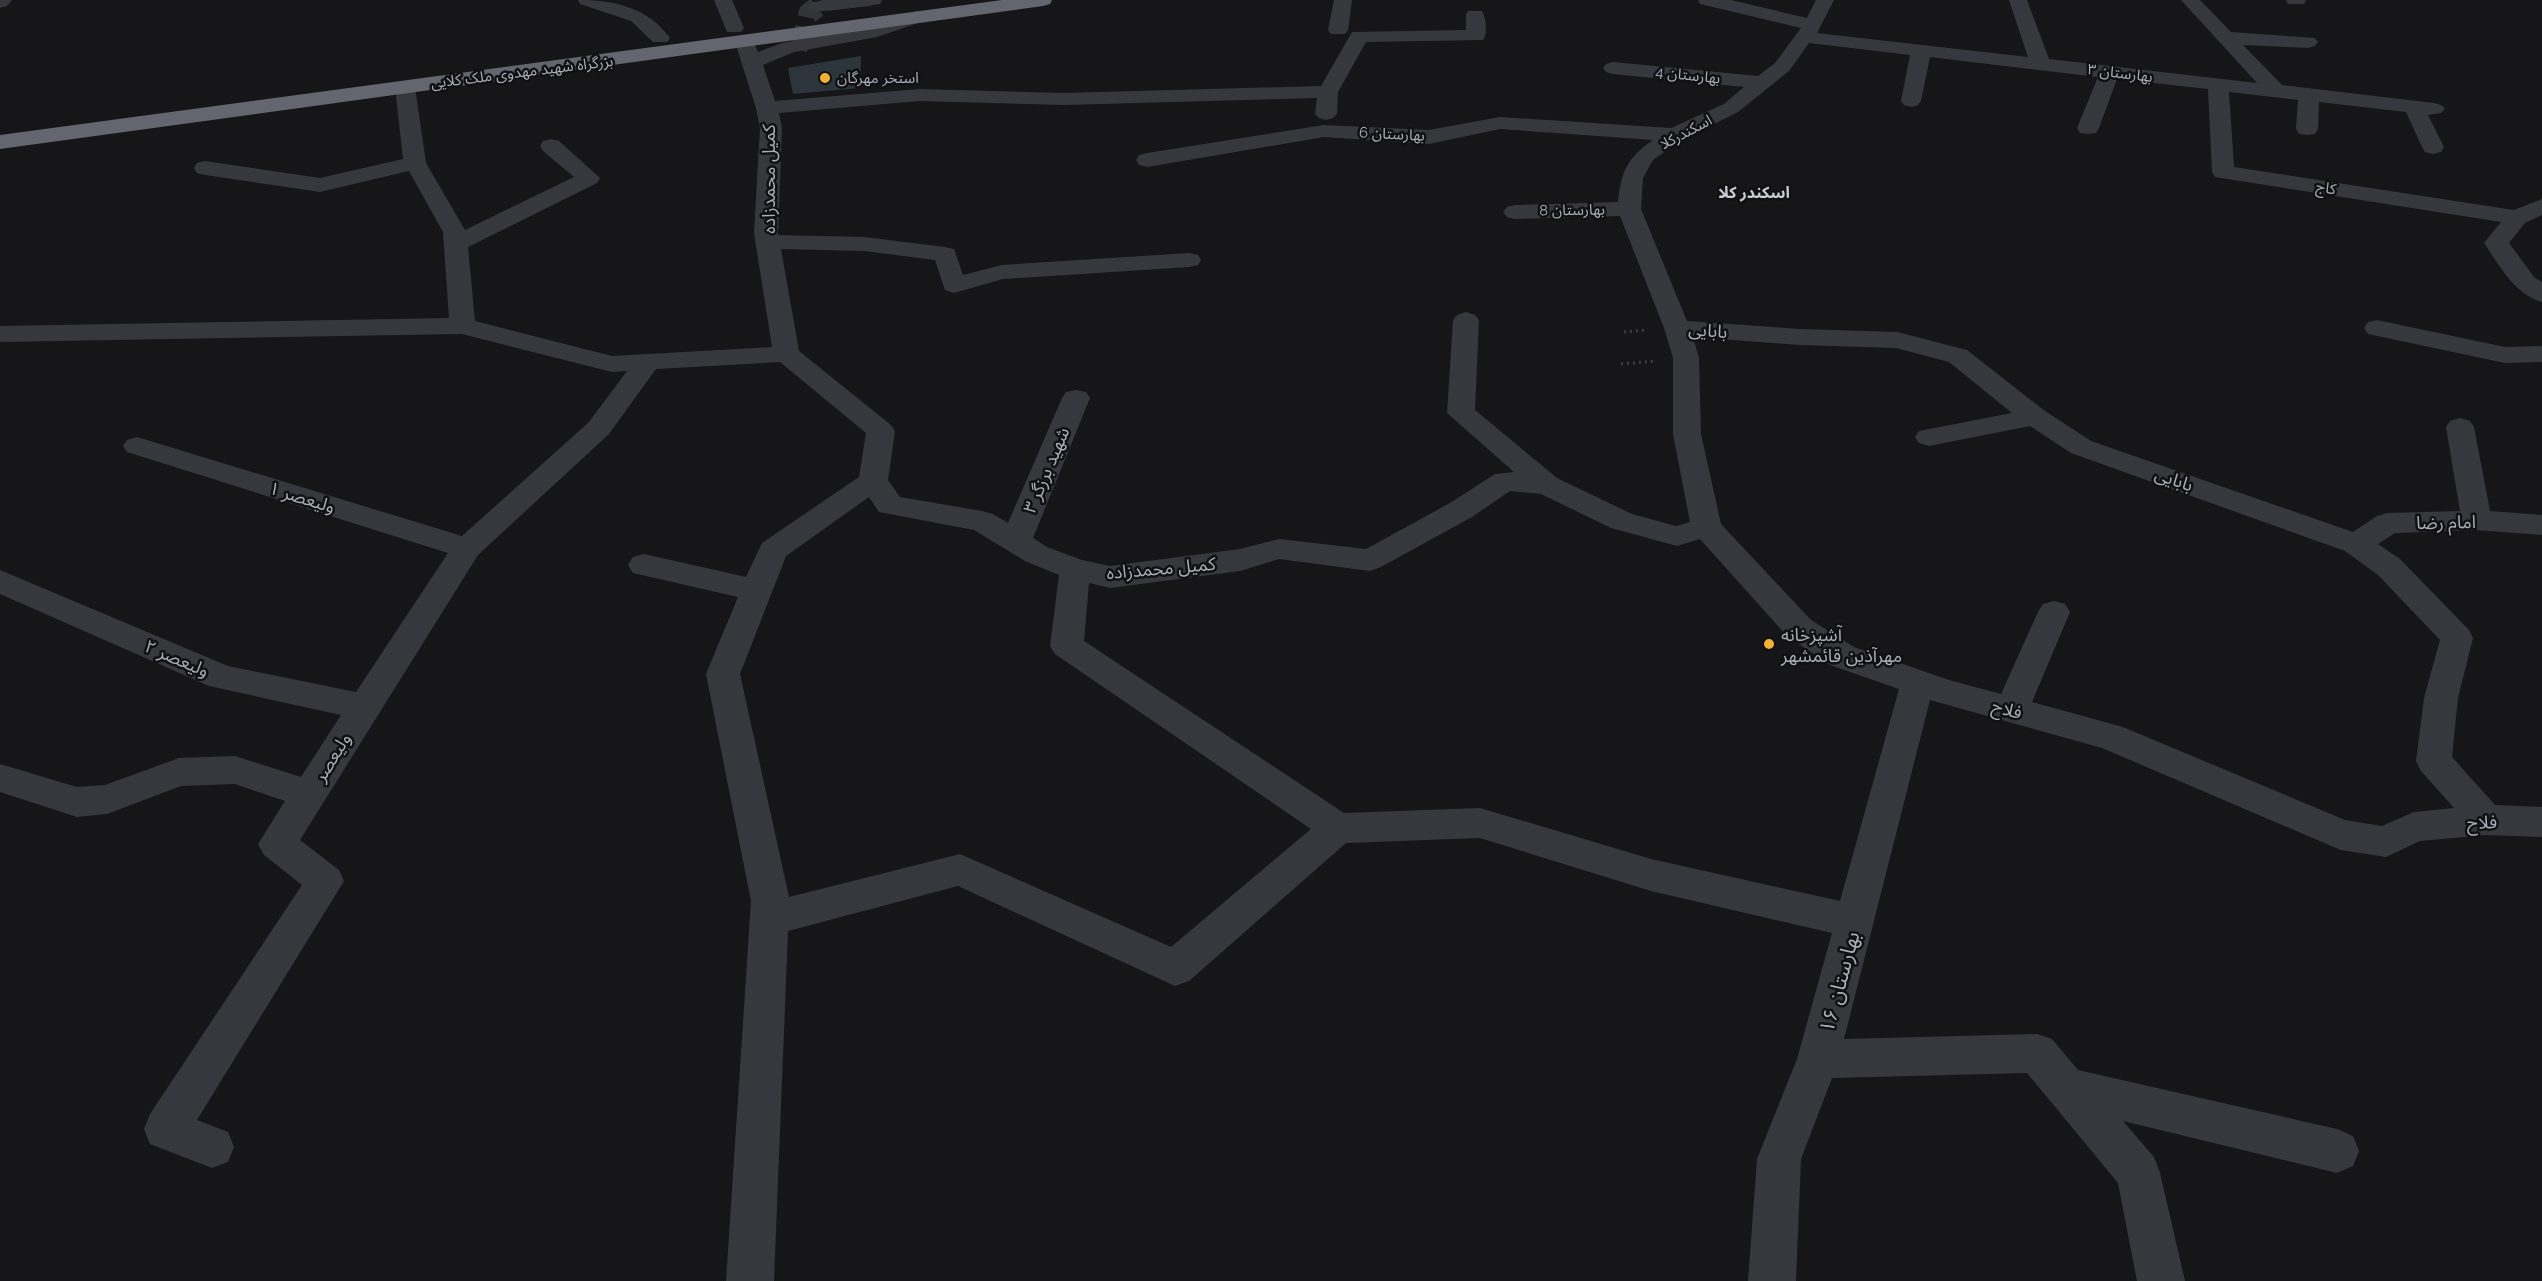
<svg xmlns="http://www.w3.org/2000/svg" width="2542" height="1281" font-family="Raleway,'Noto Sans Arabic',sans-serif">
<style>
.water{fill:#2c353c}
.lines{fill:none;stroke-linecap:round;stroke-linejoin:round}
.minor-tunnel{stroke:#333438;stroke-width:21;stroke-dasharray:21 10;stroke-linecap:butt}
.path{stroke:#3d3f44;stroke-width:3;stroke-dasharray:2 4;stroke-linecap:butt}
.minor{fill:#37383d;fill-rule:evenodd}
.highway{fill:#63666e;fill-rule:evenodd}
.poi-dot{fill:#f2b134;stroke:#111113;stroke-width:2}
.labels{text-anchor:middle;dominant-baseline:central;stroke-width:5;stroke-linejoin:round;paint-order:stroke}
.far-street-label{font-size:15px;fill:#a8adb8;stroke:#111113}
.far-poi-label{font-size:15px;fill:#a8adb8;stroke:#111113;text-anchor:start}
.far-neighbourhood-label{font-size:16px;font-weight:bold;fill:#c9ccd4;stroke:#111113}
.street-label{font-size:18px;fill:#a8adb8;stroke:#111113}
.poi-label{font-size:18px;fill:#a8adb8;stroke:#111113;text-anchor:start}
.near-street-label{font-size:21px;fill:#a8adb8;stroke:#111113}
</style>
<rect width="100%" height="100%" fill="#161618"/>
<path class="water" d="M861 56 860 88 793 94 788 68Z"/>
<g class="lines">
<path class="minor-tunnel" d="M811 43 803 39 809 13 817 7"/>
<g class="path">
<path d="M1624 332 1647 330"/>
<path d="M1621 364 1656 361"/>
</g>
<g class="minor">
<path d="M0 0H12L7 6 0 8Z"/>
<path d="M578 0C613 0 648 7 670 38L667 42H653L631 21 580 4Z"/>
<path d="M714 0H732L744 28 741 32H727Z"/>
<path d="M823 0H882L880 4C871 6 817 13 810 11L808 7 810 3Z"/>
<path d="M1334 0H1352L1348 30 1345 34H1331L1328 30Z"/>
<path d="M1698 0H1731L1807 18 1816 0H1834L1817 33 2028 57 2009 0H2027L2049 59 2257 83 2181 0H2200L2231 32 2315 38 2318 42 2315 46 2308 48 2243 45 2282 85 2434 103 2441 105 2445 109 2441 113 2428 115 2444 147 2441 152 2433 154 2425 152 2422 147 2406 112 2319 102 2318 129 2315 134 2307 135 2299 134 2296 129 2298 100 2229 92 2234 167 2514 210 2542 199V215L2525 223 2509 243 2534 277 2542 282V302C2515 295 2499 265 2484 243L2501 222 2215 177 2212 172 2208 89 2117 79 2099 128 2096 133 2088 134 2080 133 2077 128 2098 77 1930 57 1921 101 1918 105 1911 107 1904 105 1901 101 1910 55 1809 43 1789 71 1738 112 1682 140 1653 160 1643 178 1641 209 1687 321 1800 329 1897 332 1967 350 2045 411 2091 441 2353 532 2377 516 2388 513 2460 511 2446 427 2450 421 2460 418 2470 421 2474 427 2490 511 2542 515V535L2476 530 2395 533 2378 544 2400 559 2469 630 2473 638 2458 698 2452 757 2495 805 2542 807V837L2486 835 2420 841 2386 857 2341 850 2102 748 1930 700 1844 1039 2037 1034 2052 1039 2078 1070 2337 1129 2353 1136 2359 1151 2353 1166 2337 1173 2123 1121 2154 1157 2160 1173 2185 1281H2137L2118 1183 2027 1073 1832 1078 1801 1159 1796 1281H1748L1757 1159 1797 1059 1832 933 1651 891 1480 838 1346 843 1189 981 1175 986 958 886 788 931 774 1281H726L751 901 706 674 738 597 633 573 628 565 633 557 644 554 746 577 762 543 859 477 866 433 780 362 656 369 609 434 478 555 300 840 339 870 344 881 197 1120 228 1132 234 1147 228 1162 212 1168 150 1144 144 1129 150 1114 302 885 264 855 258 844 285 801 235 784 181 786 107 814 77 817 0 792V764L77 787 105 785 179 758 235 756 301 777 341 715 209 686 0 594V570L228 666 356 692 448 553 127 452 123 446 127 440 137 437 147 440 462 536 589 422 627 371 612 372 462 334 0 342V326L449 318 443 232 409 171 320 192 205 175 197 173 194 168 197 163 205 161 320 178 403 159 395 87 398 83 405 81 412 83 415 87 426 163 465 230 574 177 543 151 540 146 543 141 551 139 559 141 600 178 597 183 468 247 475 321 612 356 772 347 754 233 760 128 756 108 735 42 738 38H752L758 52 782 43 873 26 917 11 924 13 926 17 924 21 877 37 794 52 763 65 775 101 920 89 1064 93 1321 86 1352 32 1466 30V15L1468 11H1482C1486 18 1488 33 1483 40L1366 42 1338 92 1337 114 1333 118 1326 120 1319 118 1315 114 1317 98 1064 105 920 101 779 113 782 128 778 235 864 237 945 247 954 249 963 275 1002 265 1189 253 1198 255 1201 260 1198 265 1189 267 1003 279 954 293 945 290 935 260 864 251 781 249 799 351 891 425 895 431 888 480 900 497 982 511 993 514 1008 523 1062 398 1066 392 1076 390 1086 392 1090 398 1033 538 1047 547 1082 560 1110 566 1240 549 1279 539 1366 549 1450 503 1495 474 1514 472 1447 413 1453 320 1457 315 1466 312 1475 315 1479 320 1475 410 1557 478 1632 514 1676 526 1690 522 1673 434V358L1664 328 1620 216 1515 219 1507 217 1503 212 1507 207 1515 205 1618 202C1621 172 1627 158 1653 140L1500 129 1429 144 1324 137 1147 167 1139 165 1136 160 1139 155 1147 153 1324 125 1429 130 1500 117 1671 128 1724 104 1744 87 1613 74 1606 72 1603 68 1606 64 1613 62 1758 76 1775 63 1801 28 1700 4ZM1693 337 1800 345 1896 348 1949 362 2012 413 1919 431 1915 437 1919 443 1929 446 2030 426 2071 453 2345 551 2378 575 2440 640 2424 698 2416 761 2421 771 2454 808 2414 812 2382 826 2345 820 2123 727 2032 702 2070 612 2065 604 2054 601 2043 604 2038 612 2001 694 1949 680 1854 647 1811 620 1721 524 1701 434 1699 358ZM1510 491 1541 494 1611 528 1677 546 1700 539 1787 636 1830 665 1899 689 1840 901 1651 859 1480 808 1344 813 1084 641 1089 583 1110 588 1240 571 1279 559 1370 571 1381 567 1472 517ZM869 497 879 512 974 530 1025 561 1059 575 1050 646 1055 654 1311 829 1171 947 960 854 789 897 740 674 786 556Z"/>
<path d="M2286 0H2306L2304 4H2288Z"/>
<path d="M2377 320 2505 347 2542 346V362L2505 363 2368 334 2364 328 2368 322Z"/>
</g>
<path class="highway" d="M1002 0H1052L1050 4 1043 6 0 149V135Z"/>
</g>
<g class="poi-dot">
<circle cx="825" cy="78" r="6"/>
<circle cx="1769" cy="644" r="6"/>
</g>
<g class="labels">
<g class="far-street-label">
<text transform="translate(522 72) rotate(-7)">بزرگراه شهید مهدوی ملک کلایی</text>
<text transform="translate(2120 73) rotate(7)">بهارستان ۳</text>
<text transform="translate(1688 75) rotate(6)">بهارستان 4</text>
<text transform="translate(1686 132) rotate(-28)">اسکندرکلا</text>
<text transform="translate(1392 134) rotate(3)">بهارستان 6</text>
<text transform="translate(2326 188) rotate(9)">کاج</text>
<text transform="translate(1572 210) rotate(-1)">بهارستان 8</text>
</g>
<g class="far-poi-label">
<text x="837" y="78">استخر مهرگان</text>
</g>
<g class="far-neighbourhood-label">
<text x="1754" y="192">اسکندر کلا</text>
</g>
<g class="street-label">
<text transform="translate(768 179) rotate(-90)">کمیل محمدزاده</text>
<text transform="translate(1708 330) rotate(5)">بابایی</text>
<text transform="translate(1046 470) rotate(-67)">شهید برزگر ۳</text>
<text transform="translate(2174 479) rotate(19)">بابایی</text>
<text transform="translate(302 497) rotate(17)">ولیعصر ۱</text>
<text transform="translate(2446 522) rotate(-1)">امام رضا</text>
<text transform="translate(1161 568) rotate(-5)">کمیل محمدزاده</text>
<text transform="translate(177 658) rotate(23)">ولیعصر ۲</text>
<text transform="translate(2007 709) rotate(15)">فلاح</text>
<text transform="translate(332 757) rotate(-58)">ولیعصر</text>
<text transform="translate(2482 822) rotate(-2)">فلاح</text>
</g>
<g class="poi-label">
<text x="1781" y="634">آشپزخانه<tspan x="1781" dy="21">مهرآذین قائمشهر</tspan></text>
</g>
<g class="near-street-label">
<text transform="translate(1839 982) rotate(-75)">بهارستان ۱۶</text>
</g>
</g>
</svg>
